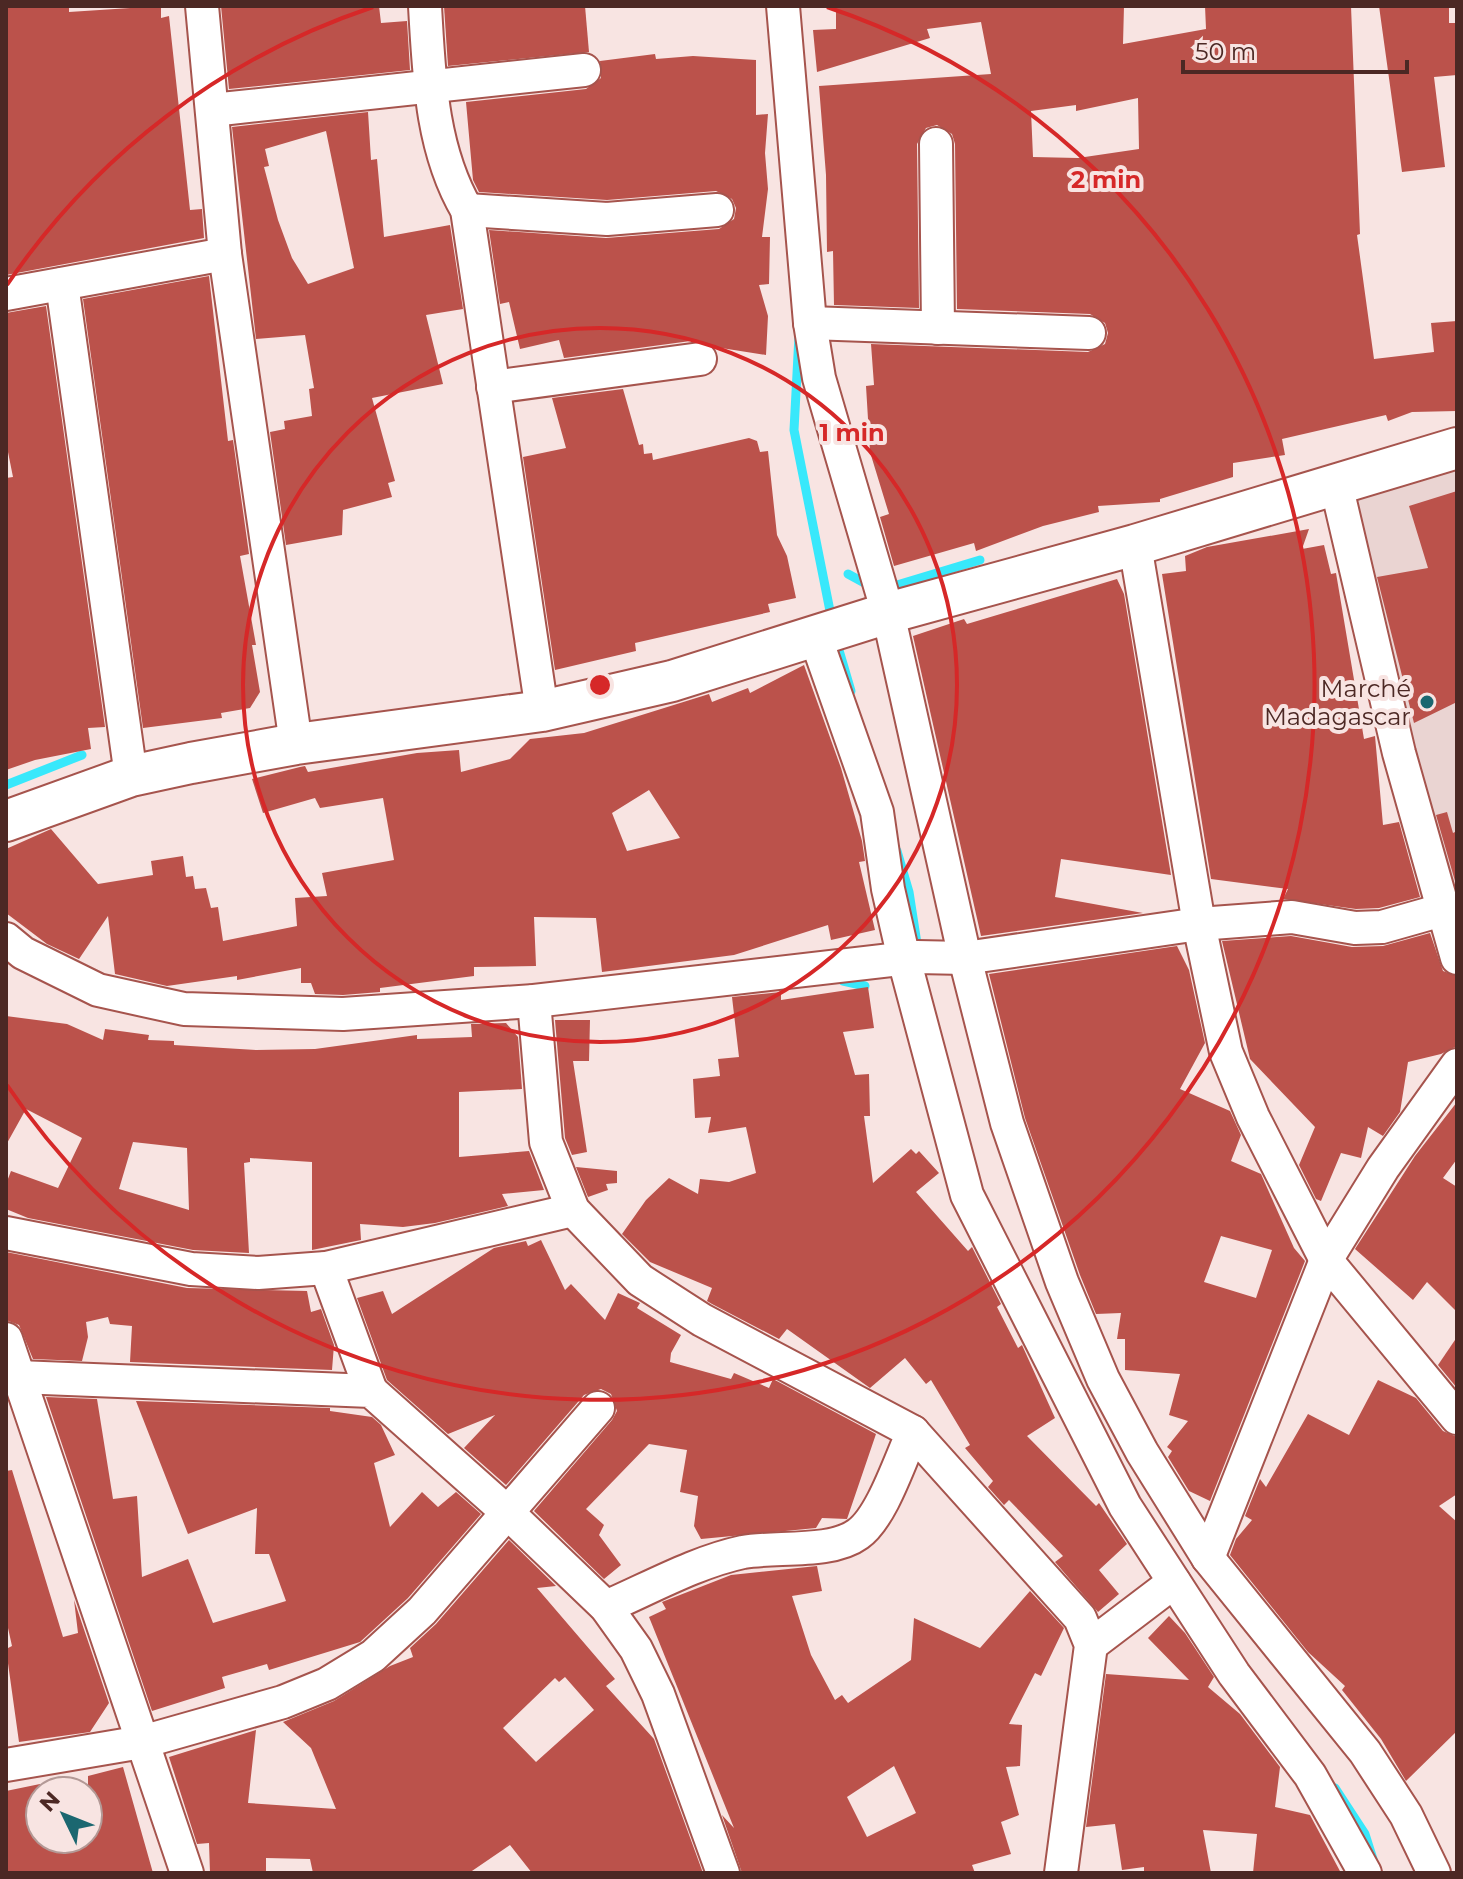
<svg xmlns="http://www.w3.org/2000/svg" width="1463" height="1879" font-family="Montserrat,sans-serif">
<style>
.built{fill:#ead4d2}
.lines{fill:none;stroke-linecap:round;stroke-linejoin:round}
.stream{stroke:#38e8fb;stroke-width:9}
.building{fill:#bb524b;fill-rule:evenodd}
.minor-casing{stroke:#a6544d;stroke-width:36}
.tertiary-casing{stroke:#a6544d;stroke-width:44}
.minor{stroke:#fff;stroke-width:32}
.tertiary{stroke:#fff;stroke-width:40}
.ring{fill:none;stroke:#d62828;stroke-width:4}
.poi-dot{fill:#1b6770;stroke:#f8e4e2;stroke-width:3}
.labels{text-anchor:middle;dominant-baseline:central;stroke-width:8;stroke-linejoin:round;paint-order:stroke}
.poi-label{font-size:24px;fill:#4c2824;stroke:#f8e4e2;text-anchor:end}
.centre{fill:#d62828;stroke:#f8e4e2;stroke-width:4}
.ring-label{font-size:24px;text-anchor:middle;font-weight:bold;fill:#d62828;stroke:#f8e4e2;stroke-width:8;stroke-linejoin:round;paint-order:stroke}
</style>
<rect width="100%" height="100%" fill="#f8e4e2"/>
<path class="built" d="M1457 461V934L1352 497Z"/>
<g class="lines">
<g class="stream">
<path d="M799 336 794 430 832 621"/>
<path d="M848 574 870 586"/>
<path d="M887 588 980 560"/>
<path d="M836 640 851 691"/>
<path d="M6 785 82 755"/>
<path d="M897 851 909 892 918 950"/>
<path d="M843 981 865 986"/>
<path d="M1335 1788 1365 1834 1373 1859"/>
</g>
</g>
<g class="building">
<path d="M6 6H69V12L161 6V18L169 16 190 210 202 209 204 238 6 275Z"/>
<path d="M221 6H379L381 23 407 21 410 70 229 89Z"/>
<path d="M444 6H585L589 52 448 66Z"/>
<path d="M836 6H1124L1123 44 1206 29 1205 6H1351L1360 234 1357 235 1374 359 1434 352 1431 323 1457 321V411L1412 412 1388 421 1386 415 1282 439 1285 455 1233 463V477L1160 499V502L1098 506 1099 512 1043 526 976 551 974 543 894 566 880 517 889 514 870 452 866 386 874 385 871 344 1088 352 1105 344 1108 333 1105 323 1090 314 957 309 955 144 952 134 937 125 926 128 917 144 919 308 834 305 833 251 827 252 826 175 819 86 991 74 981 22 927 29 930 38 817 72 813 30 836 29ZM1138 98 1139 149 1078 158 1033 157 1031 111 1076 105V111Z"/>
<path d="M1379 6H1449V23H1457V75L1434 77 1445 167 1402 172Z"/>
<path d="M655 54 656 59 693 56 756 60V115L768 114 765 153 768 189 762 237H770L769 284 759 285 768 316 766 355 715 347 698 340 564 358 559 340 520 349 509 302 500 304 489 230 606 238 719 229 734 219 736 208 732 199 716 191 607 200 479 192 473 180 466 102 586 89 601 78 600 61Z"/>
<path d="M368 112 371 160 377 159 384 237 450 225 463 309 426 315 443 384 372 398 395 481 388 483 392 497 343 510 342 535 286 545 270 432 285 429 284 421 312 416 309 389 314 388 305 335 256 339 232 127ZM326 131 354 268 308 284 292 258 278 220 264 167 269 166 265 149Z"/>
<path d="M209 276 228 441 233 440 249 554 240 556 256 645H252L260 692 250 708 221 713 222 718 143 728 83 299Z"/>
<path d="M46 306 105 727 88 728 91 749 35 760 6 770V478L13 477 6 442V313Z"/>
<path d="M623 389 639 445 643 444 644 454 652 453 653 460 749 438 757 441 760 452 768 451 777 535 787 556 796 598 768 604 770 612 635 643 636 651 555 670 523 457 566 448 552 398Z"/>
<path d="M1457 491V702L1414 723 1377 577 1428 568 1409 506Z"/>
<path d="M1309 529 1302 549 1324 545 1331 574 1336 573 1364 739 1375 736 1383 825 1399 822 1420 897 1379 908 1356 909 1283 899 1288 889 1211 879 1162 574 1186 571 1185 556 1207 547Z"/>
<path d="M1117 579 1124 594 1171 875 1061 859 1055 897 1143 913 981 936 913 636 964 619 967 624Z"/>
<path d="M804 665 841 768 862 841 865 861 859 862 875 930 831 940 828 925 734 955 602 972 596 918 534 917 536 966 474 967V976L380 988V992L343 995 315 994 311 983H301V968L237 980V976L167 986 115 974 108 916 79 959 47 944 6 913V849L51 829 98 884 153 875 151 861 183 856 186 877 193 876 195 889 206 888 211 908 218 907 223 941 297 926 295 898 327 896 322 873 394 860 383 798 320 808 315 798 263 813 252 779 300 767 305 766 308 772 417 753 459 750 461 772 510 759 530 739 584 733 709 694 712 702 748 688 750 693ZM649 790 680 838 627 851 612 813Z"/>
<path d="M1447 812 1453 833 1457 831V888L1436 815Z"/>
<path d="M1430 933 1443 971 1457 976V1046L1441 1054 1408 1062 1400 1112 1383 1136 1368 1127 1361 1158 1341 1153 1321 1201 1316 1199 1299 1165 1315 1127 1250 1059 1222 941 1291 936 1352 947 1383 946Z"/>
<path d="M1177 946 1189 970 1205 1043 1180 1089 1230 1111 1241 1135 1231 1161 1261 1174 1294 1248 1305 1261 1210 1501 1189 1491 1168 1457 1172 1451 1167 1447 1188 1421 1169 1415 1180 1374 1125 1370V1339H1117L1121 1313 1096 1314 1080 1275 1025 1118 989 974ZM1221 1236 1272 1250 1256 1298 1204 1282Z"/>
<path d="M868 987 874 1028 843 1032 855 1075 869 1074 870 1116H864L873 1183 911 1149 916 1154 919 1151 939 1173 916 1192 968 1251 972 1247 1001 1304 997 1307 1018 1348 1022 1345 1055 1418 1027 1436 1096 1506 1099 1503 1127 1544 1099 1570 1119 1594 1098 1612 1055 1562 1063 1556 1009 1500 1004 1505 988 1487 993 1481 965 1448 970 1445 931 1380 926 1384 905 1358 870 1388 787 1329 779 1339 712 1304 707 1301 712 1288 650 1262 622 1234 646 1200 669 1178 698 1194 700 1179 729 1182 756 1173 746 1127 708 1133 711 1117 695 1118 693 1079 720 1076 718 1059 739 1057 732 997 781 992V1000Z"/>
<path d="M6 1016 67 1024 103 1040 105 1029 149 1035 148 1040 174 1041V1045L256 1050 315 1049 417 1035V1039L472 1037 471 1024 506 1023 518 1037 522 1089 459 1092V1157L529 1151 544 1190 502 1194 508 1206 435 1223 403 1227 360 1224 361 1240 312 1250V1162L250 1158V1162L244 1163 249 1253 193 1250 28 1218 6 1209V1184L11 1171 58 1188 82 1138 26 1109 6 1145ZM133 1142 187 1148 189 1210 119 1189Z"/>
<path d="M555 1020H590L589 1061H573L587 1152 572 1155 565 1138Z"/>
<path d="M1457 1102V1159L1443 1178 1457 1187V1312L1427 1282 1413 1300 1355 1249 1415 1156Z"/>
<path d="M576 1167 617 1171V1183L606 1184 608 1190 588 1197Z"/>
<path d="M541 1240 565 1290 571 1284 605 1320 618 1293 640 1303 637 1308 681 1335 671 1353 670 1362 731 1379 734 1373 769 1388 773 1379 876 1434 847 1519 822 1518 816 1528 701 1539 694 1526 698 1496 680 1492 687 1450 649 1444 586 1509 604 1525 599 1535 621 1565 604 1579 534 1511 612 1420 617 1411 611 1394 601 1389 584 1395 506 1485 464 1448 495 1415 448 1434 387 1380 357 1298 383 1291 392 1314 494 1248 526 1241 528 1246Z"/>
<path d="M6 1252 187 1288 307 1291 311 1312 321 1309 334 1345 332 1370 130 1362 132 1326 110 1324 108 1317 86 1322 88 1337 82 1361 33 1359 19 1325 6 1320Z"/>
<path d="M1457 1337V1388L1438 1365Z"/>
<path d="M1378 1380 1416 1398 1443 1431 1457 1437V1494L1439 1506 1457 1522V1731L1406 1781 1381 1739 1342 1690 1345 1686 1308 1652 1230 1555 1236 1539 1252 1520 1245 1516 1260 1479 1266 1487 1308 1414 1349 1435Z"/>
<path d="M46 1397 97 1399 113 1499 137 1496 142 1577 188 1559 213 1623 286 1601 269 1554H255L257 1508 188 1534 136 1401 330 1408V1411L372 1417 381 1425 395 1455 374 1463 390 1527 422 1492 438 1507 456 1492 481 1514 408 1598 360 1642 269 1670 267 1664 222 1677 225 1688 152 1711Z"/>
<path d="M12 1470 63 1637 78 1633 74 1600 109 1703 90 1732 19 1742 6 1649 12 1646 6 1619V1471Z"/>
<path d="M509 1540 556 1586 537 1588 615 1679 606 1686 654 1739 703 1873H532L510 1845 469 1873H313L310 1859 266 1858V1873H210L209 1843 197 1844 169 1757 256 1730 248 1803 336 1809 311 1748 283 1722 334 1701 390 1666 413 1657 410 1648 436 1624ZM565 1677 594 1710 536 1762 503 1728 555 1678 559 1682Z"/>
<path d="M817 1566 822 1591 792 1596 811 1655 835 1700 842 1695 848 1703 911 1660 914 1618 980 1648 1030 1591 1064 1628 1041 1676 1035 1673 1009 1724 1022 1725 1020 1766 1006 1767 1019 1815 1001 1822 1011 1854 972 1865 975 1873H742L722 1815 734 1828 649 1617 666 1609 662 1602 731 1575ZM894 1766 916 1813 867 1837 847 1797Z"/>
<path d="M1169 1616 1185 1633 1214 1677 1208 1687 1240 1714 1280 1767 1275 1807 1310 1815 1341 1873H1253L1257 1834 1203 1830 1211 1873H1144V1867L1122 1870 1115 1824 1086 1827 1106 1674 1189 1680 1148 1638Z"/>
<path d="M123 1767 153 1873H6V1791L40 1784V1839H88V1776Z"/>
</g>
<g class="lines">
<g class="minor-casing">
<g id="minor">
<path d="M202 6 225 254 296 744"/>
<path d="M425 6C429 75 431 149 467 210L542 711"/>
<path d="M783 6 810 323 819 378 888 613 965 958 1007 1123 1062 1282 1103 1379 1142 1452 1208 1558 1365 1752 1406 1815 1434 1873"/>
<path d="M212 110 584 70"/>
<path d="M936 144 938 328"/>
<path d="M467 210 607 219 717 210"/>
<path d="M62 284 131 776"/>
<path d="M6 294 225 254"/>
<path d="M810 323 1089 333"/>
<path d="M493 387 700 359"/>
<path d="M1336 484 1399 753 1457 958"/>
<path d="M1135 545 1199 924 1226 1052 1253 1117 1326 1260 1457 1418"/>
<path d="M815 636 877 812 888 889 904 959 967 1195 1125 1506 1234 1674 1310 1775 1365 1873"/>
<path d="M6 939 23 953 98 990 184 1009 343 1014 534 1001 917 957 965 958 1199 924 1292 917 1355 928 1382 927 1442 910"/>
<path d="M534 1001 546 1142 573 1210 640 1280 702 1320 913 1432C900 1460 882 1517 858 1534 831 1554 776 1546 743 1552 696 1562 650 1588 606 1607"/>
<path d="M6 1233 191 1269 258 1273 326 1268 573 1210"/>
<path d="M326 1268 371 1391"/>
<path d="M6 1339 187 1873"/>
<path d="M18 1377 371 1391 507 1512 606 1607 636 1649 658 1694 723 1873"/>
<path d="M913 1432 1080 1618 1091 1645 1061 1873"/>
<path d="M1208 1558 1326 1260 1383 1168 1457 1065"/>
<path d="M1091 1645 1174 1582"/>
<path d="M6 1765 142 1742 283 1702 327 1684 373 1656 422 1611 598 1408"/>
</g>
</g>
<g class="tertiary-casing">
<path id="tertiary" d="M6 821 131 776 191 763 296 744 542 711 672 681 888 613 1135 545 1457 448"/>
</g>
<use href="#minor" class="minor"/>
<use href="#tertiary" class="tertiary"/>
</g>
<g class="ring">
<circle cx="600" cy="685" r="357"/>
<path d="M7 285A715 715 0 0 1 373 7M827 7A715 715 0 1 1 7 1085"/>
</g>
<circle class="poi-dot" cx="1427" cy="702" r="8"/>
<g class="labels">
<g class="poi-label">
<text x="1411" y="688">Marché<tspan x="1411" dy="28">Madagascar</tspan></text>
</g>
</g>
<circle cx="600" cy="685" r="12" class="centre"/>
<g class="ring-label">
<text x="1106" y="188">2 min</text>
<text x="852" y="441">1 min</text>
</g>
<rect width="1463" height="1879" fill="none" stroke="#4c2824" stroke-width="16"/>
<g transform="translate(64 1815) rotate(313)"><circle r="38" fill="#f8e4e2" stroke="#b39996" stroke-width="2"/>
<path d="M0-6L14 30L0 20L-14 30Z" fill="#1b6770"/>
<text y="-12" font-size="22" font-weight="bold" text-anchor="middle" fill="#4c2824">N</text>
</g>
<path d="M1183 60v12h224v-12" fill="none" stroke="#4c2824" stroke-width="4"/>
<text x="1195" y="60" font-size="24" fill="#4c2824" stroke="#f8e4e2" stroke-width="6" paint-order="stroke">50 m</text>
</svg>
